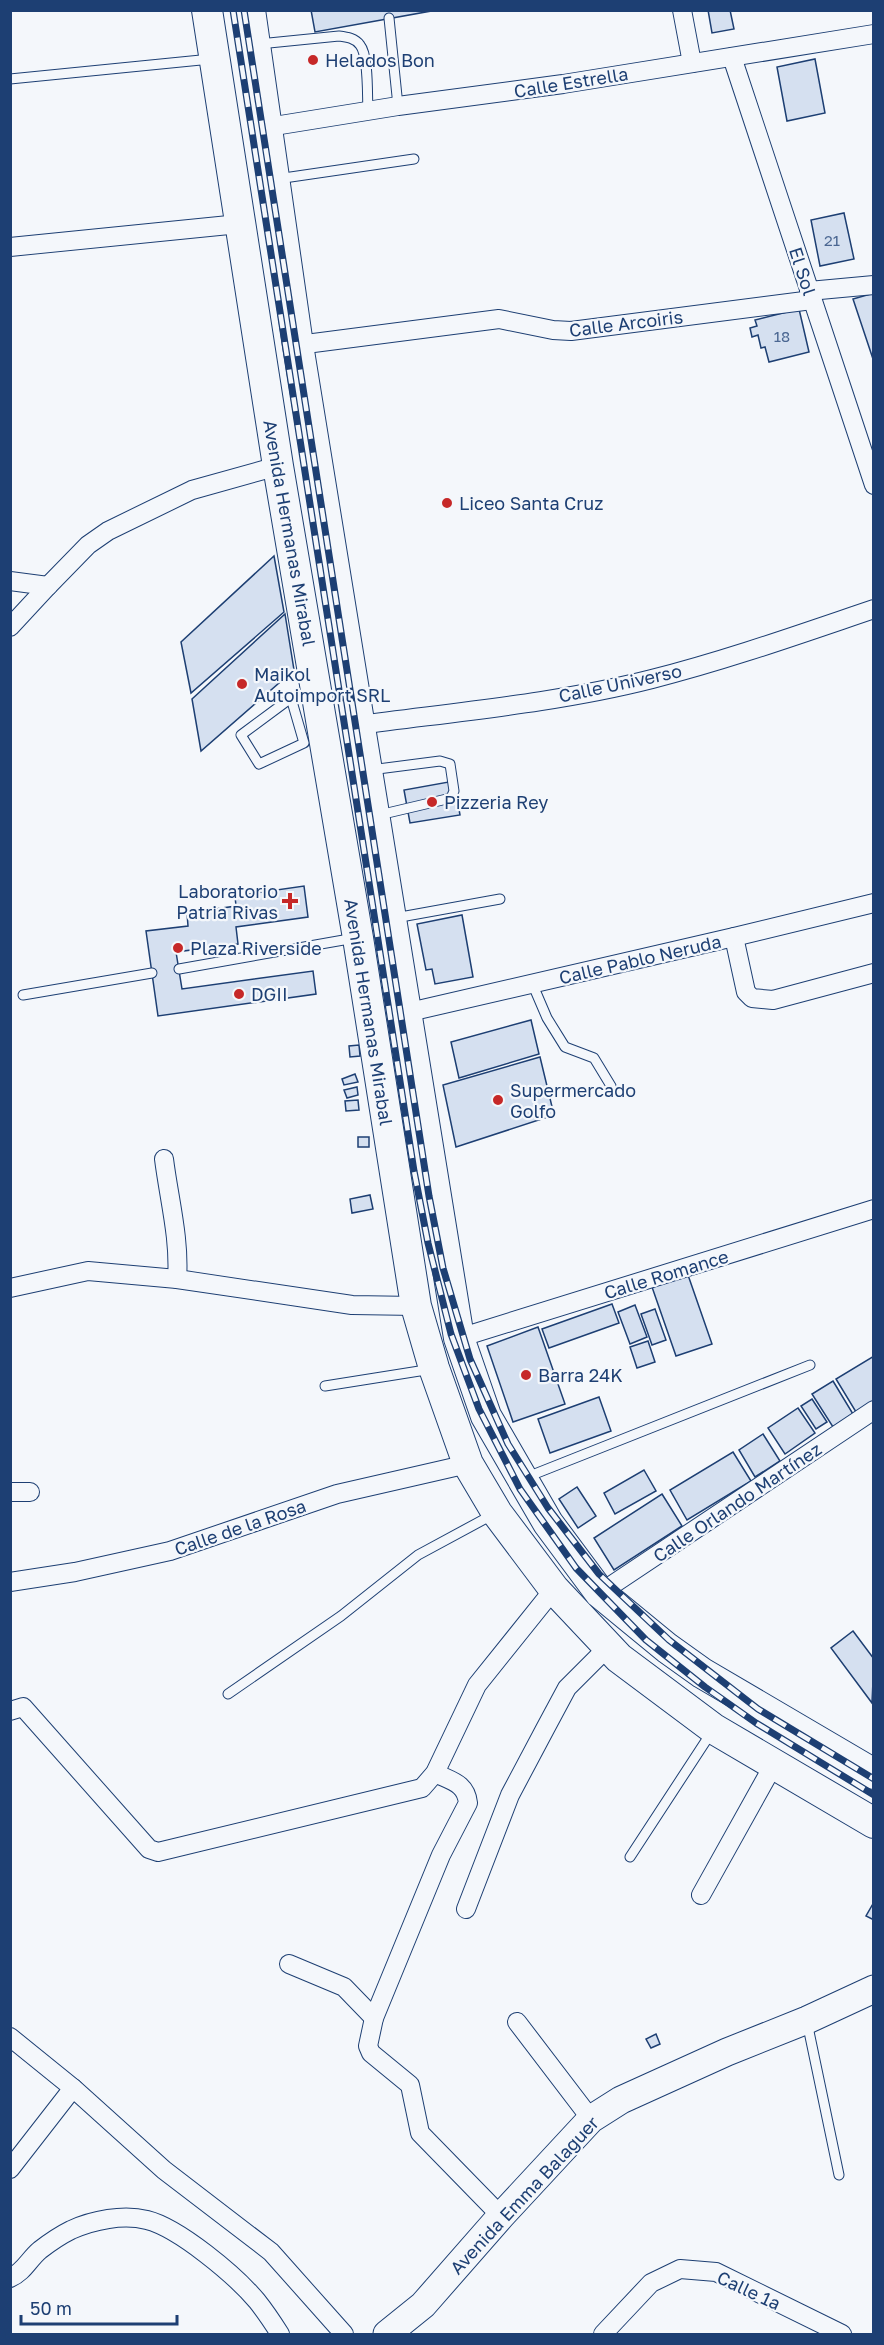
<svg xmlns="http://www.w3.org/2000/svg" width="884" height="2345" font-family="'Golos Text',sans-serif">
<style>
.building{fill:#d5e0f0;stroke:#1d3f73;stroke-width:1.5}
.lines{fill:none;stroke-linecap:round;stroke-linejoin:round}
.lane-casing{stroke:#1d3f73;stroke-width:11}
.street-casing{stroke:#1d3f73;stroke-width:20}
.secondary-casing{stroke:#1d3f73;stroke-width:29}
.primary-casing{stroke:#1d3f73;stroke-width:32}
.lane{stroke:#f4f7fb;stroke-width:9}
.street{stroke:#f4f7fb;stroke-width:18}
.secondary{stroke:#f4f7fb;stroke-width:27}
.primary{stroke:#f4f7fb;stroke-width:30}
.rail-casing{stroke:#1d3f73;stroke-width:7}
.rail{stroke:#f4f7fb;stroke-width:4.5;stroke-dasharray:14;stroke-linecap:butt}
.poi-dot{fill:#c62828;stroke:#f4f7fb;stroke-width:2}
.labels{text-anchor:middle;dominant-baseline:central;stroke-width:4.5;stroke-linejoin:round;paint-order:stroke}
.number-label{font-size:15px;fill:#4b6792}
.poi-label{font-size:18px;fill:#1d3f73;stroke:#f4f7fb;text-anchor:start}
.street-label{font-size:18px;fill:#1d3f73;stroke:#f4f7fb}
</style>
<rect width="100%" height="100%" fill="#f4f7fb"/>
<g class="building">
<path d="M311 10H431V11L315 32Z"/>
<path d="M708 10H730L734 29 712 33Z"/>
<path d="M815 59 825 113 787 121 777 67Z"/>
<path d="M844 213 854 259 820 266 811 220Z"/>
<path d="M874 293V362L853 299Z"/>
<path d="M799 309 809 352 769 362 765 347 761 348 758 335 752 337 750 328 757 326 755 320Z"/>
<path d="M274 556 284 612 191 693 181 642Z"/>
<path d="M285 614 294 670 201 751 192 699Z"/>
<path d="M454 781 460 815 410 823 404 790Z"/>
<path d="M304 886 308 917 236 927 238 944 176 952 182 989 313 971 316 994 158 1016 146 931 188 926 187 913 236 906 235 896Z"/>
<path d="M462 915 473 977 435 984 432 969 426 970 417 924Z"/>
<path d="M531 1020 539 1054 459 1078 451 1042Z"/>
<path d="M359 1045 360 1056 350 1057 349 1046Z"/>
<path d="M540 1057 554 1115 456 1147 443 1085Z"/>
<path d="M355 1074 358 1082 344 1085 342 1079Z"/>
<path d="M357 1087 358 1095 347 1098 344 1090Z"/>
<path d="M358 1100 359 1110 346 1111 345 1101Z"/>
<rect x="358" y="1137" width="11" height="10"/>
<path d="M370 1195 373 1209 352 1213 350 1199Z"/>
<path d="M688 1275 712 1344 676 1356 652 1287Z"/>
<path d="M612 1304 619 1323 549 1348 542 1329Z"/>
<path d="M635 1305 647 1337 630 1344 618 1312Z"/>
<path d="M655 1309 666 1340 652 1345 641 1314Z"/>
<path d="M538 1327 565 1404 513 1422 487 1346Z"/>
<path d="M648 1341 655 1362 637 1368 630 1347Z"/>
<path d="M874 1356V1401L856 1412 836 1379Z"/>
<path d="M833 1381 853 1414 833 1427 812 1394Z"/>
<path d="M599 1397 611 1431 550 1453 538 1419Z"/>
<path d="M812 1399 827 1422 816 1429 801 1406Z"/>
<path d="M798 1408 815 1433 785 1454 768 1428Z"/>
<path d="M763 1434 780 1461 755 1477 739 1450Z"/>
<path d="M733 1452 751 1481 687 1520 670 1490Z"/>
<path d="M644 1470 656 1491 615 1514 604 1493Z"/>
<path d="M577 1487 596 1516 578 1528 559 1499Z"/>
<path d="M662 1494 682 1526 614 1570 594 1538Z"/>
<path d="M853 1631 874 1659 872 1703 831 1648Z"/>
<path d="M874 1902V1920L866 1916Z"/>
<path d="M656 2034 660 2044 651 2048 646 2039Z"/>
</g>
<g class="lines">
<g class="lane-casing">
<g id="lane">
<path d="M389 18 398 106"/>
<path d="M259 44 339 36C347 37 355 38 360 45 369 56 367 96 368 111"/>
<path d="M10 79 211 59"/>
<path d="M277 179 414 159"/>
<path d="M291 698 304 743 259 764 241 735Z"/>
<path d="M370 770 440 761 450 764 454 791 451 798 379 815"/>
<path d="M395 918 500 899"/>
<path d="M179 969 355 938"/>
<path d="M532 983 547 1018 565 1047 594 1058 611 1086"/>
<path d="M23 995 152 973"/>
<path d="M325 1386 432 1369"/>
<path d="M527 1477 810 1365"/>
<path d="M228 1694 341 1616 418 1555 492 1515"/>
<path d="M630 1857 711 1733"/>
<path d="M807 2022 839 2175"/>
</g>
</g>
<g class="street-casing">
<g id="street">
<path d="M682 10 692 63"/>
<path d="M732 57 874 485"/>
<path d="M268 127 398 106 563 84 874 34"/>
<path d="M10 247 239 224"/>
<path d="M809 291 874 285"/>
<path d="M298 345 499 319 553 330 571 331 812 300"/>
<path d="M10 581 48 586"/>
<path d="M10 627 48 586 88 545 108 531 192 490 278 466"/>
<path d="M359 725C455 712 558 703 652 679 727 660 800 634 874 609"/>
<path d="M734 937 746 992 752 998 773 1000 874 973"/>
<path d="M405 1013 734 937 874 903"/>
<path d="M164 1159C169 1199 180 1239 177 1279"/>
<path d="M10 1288 88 1271 177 1279 352 1305 416 1306"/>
<path d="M459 1338 874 1209"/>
<path d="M10 1492H30"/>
<path d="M10 1582 75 1572 170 1551 337 1494 468 1464"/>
<path d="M600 1593 874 1410"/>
<path d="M10 1711 23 1707 149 1849 158 1852 422 1788 435 1773 477 1685 554 1589"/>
<path d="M435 1773C451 1781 466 1783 468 1803L441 1855 374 2018 368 2046 371 2053 410 2085 420 2133 501 2216"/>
<path d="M701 1895 774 1764"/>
<path d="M466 1909 510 1795 545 1729 567 1688 608 1647"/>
<path d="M289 1964 344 1987 374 2018"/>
<path d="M517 2022 591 2119"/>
<path d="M10 2037 73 2088 164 2170 271 2252 344 2334"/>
<path d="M10 2169 73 2088"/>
<path d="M10 2278C24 2272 29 2259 40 2250 49 2243 61 2235 71 2230 93 2220 123 2214 147 2220 179 2228 235 2275 257 2301 265 2311 273 2323 280 2334"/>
<path d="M603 2334 651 2283 680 2269 716 2272 842 2334"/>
</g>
</g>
<g class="secondary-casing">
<path id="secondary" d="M387 2334 423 2305 501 2216 591 2119 621 2100 727 2052 807 2020 874 1989"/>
</g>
<g class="primary-casing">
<g id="primary">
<path d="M207 10 278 466 358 938 416 1306 434 1368 468 1464 497 1513 554 1589 619 1658 714 1729 874 1823"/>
<path d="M250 10 298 345 459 1338 486 1416 548 1523 600 1593 667 1648 702 1673 874 1774"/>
</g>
</g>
<use href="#lane" class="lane"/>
<use href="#street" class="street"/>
<use href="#secondary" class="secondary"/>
<use href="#primary" class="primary"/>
<g class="rail-casing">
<g id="rail">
<path d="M233 10 414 1171 428 1243 451 1334 479 1409 520 1489 576 1568 646 1640 705 1687 756 1723 874 1795"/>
<path d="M244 10 429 1196 443 1268 470 1359 508 1444 548 1508 599 1574 669 1640 758 1709 874 1779"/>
</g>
</g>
<use href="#rail" class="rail"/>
</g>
<g class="poi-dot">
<circle cx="313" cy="60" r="6"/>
<circle cx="447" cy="503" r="6"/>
<circle cx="242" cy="684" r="6"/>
<circle cx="432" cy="802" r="6"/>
<path d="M287 892h6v6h6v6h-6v6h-6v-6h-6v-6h6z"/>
<circle cx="178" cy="948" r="6"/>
<circle cx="239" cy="994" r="6"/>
<circle cx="498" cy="1100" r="6"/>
<circle cx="526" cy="1375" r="6"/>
</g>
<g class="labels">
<g class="number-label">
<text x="832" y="240">21</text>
<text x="782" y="336">18</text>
</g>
<g class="poi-label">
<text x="325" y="60">Helados Bon</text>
<text x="459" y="503">Liceo Santa Cruz</text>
<text x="254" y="674">Maikol<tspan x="254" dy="21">Autoimport SRL</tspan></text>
<text x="444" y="802">Pizzeria Rey</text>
<text x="278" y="891" text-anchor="end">Laboratorio<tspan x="278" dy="21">Patria Rivas</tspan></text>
<text x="190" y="948">Plaza Riverside</text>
<text x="251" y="994">DGII</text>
<text x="510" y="1090">Supermercado<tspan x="510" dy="21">Golfo</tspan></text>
<text x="538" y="1375">Barra 24K</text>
</g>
<g class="street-label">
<text transform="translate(571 82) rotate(-9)">Calle Estrella</text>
<text transform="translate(803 271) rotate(72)">El Sol</text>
<text transform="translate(626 323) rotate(-7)">Calle Arcoiris</text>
<text transform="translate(290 533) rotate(80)">Avenida Hermanas Mirabal</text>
<text transform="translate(620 683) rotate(-12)">Calle Universo</text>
<text transform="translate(640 959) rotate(-13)">Calle Pablo Neruda</text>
<text transform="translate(369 1012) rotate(81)">Avenida Hermanas Mirabal</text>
<text transform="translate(666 1274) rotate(-17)">Calle Romance</text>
<text transform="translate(737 1502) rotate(-34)">Calle Orlando Martínez</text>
<text transform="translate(240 1527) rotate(-19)">Calle de la Rosa</text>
<text transform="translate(524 2195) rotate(-47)">Avenida Emma Balaguer</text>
<text transform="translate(749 2290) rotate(25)">Calle 1a</text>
</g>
</g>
<rect width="884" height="2345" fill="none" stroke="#1d3f73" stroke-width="24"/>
<path d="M21 2315v9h156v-9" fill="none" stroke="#1d3f73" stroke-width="3"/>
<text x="30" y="2315" font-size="18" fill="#1d3f73" stroke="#f4f7fb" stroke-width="4.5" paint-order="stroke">50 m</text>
</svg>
